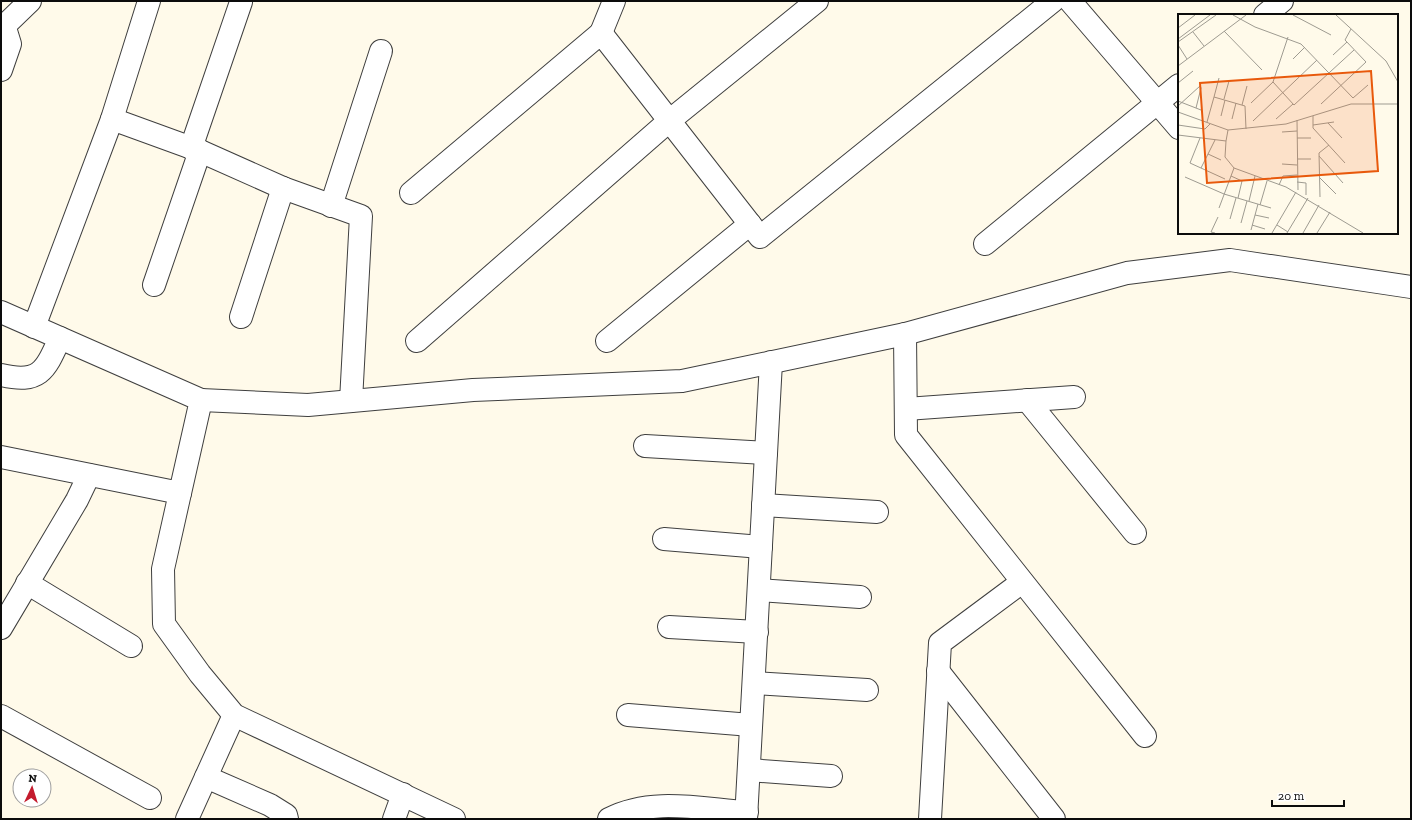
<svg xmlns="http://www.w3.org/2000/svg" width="1412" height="820" font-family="'Zilla Slab',serif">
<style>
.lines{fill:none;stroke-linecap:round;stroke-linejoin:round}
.street-casing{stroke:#3f3f3f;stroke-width:24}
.street{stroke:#fff;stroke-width:22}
.inset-road{fill:none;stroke:#9e9b91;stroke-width:1}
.view{fill:#e8590c;fill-opacity:0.15;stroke:#e8590c;stroke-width:2}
.inset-edge{fill:none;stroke:#0c0c0c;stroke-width:2}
</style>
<rect width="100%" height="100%" fill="#fffaea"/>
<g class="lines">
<g class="street-casing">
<g id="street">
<path d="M1070 1 1179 128"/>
<path d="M1265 15 1282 1"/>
<path d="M1 29 6 31 10 44 1 70"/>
<path d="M1 29 30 1"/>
<path d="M601 33 614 1"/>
<path d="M112 119 149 1"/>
<path d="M191 148 241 2"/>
<path d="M411 193 601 33 760 237 1053 1"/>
<path d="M331 206 381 51"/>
<path d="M985 244 1179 85"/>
<path d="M154 285 200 151"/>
<path d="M1 312 201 400 180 493 1 457"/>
<path d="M241 317 283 188"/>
<path d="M34 327 112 119 200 151 283 188 361 216 351 401"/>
<path d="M905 334 906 435 1145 736"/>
<path d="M417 341 669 121 817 1"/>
<path d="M607 341 750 224"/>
<path d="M1 375C40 384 45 371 60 338"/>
<path d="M201 400 308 405 473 390 682 381 905 334 1127 273 1230 260 1411 287"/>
<path d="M1027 400 1135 533"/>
<path d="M906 409 1074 397"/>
<path d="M645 446 766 453"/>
<path d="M180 493 163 569 164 624 200 674 234 715 454 819"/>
<path d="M763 505 877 512"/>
<path d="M664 539 761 547"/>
<path d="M27 583 131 646"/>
<path d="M759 590 860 597"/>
<path d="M669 627 757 632"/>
<path d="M1 628 77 500 89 475"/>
<path d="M938 671 1054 819"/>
<path d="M754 683 867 690"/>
<path d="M628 715 751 725"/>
<path d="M1 716 150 798"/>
<path d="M749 770 831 776"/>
<path d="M206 777 270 805 286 815 287 819"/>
<path d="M187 819 234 715"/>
<path d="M394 819 403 794"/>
<path d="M609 819C651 797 701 809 747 812"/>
<path d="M746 819 771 362"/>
<path d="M930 819 940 643 1022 582"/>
</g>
</g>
<use href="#street" class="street"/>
</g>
<g transform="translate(1178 14)">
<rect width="220" height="220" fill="#fffaea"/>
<path class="inset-road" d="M55 1 77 13 123 30 175 84 190 71M115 1 153 21M158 1 208 47 220 68M0 14 17 1M46 17 84 56M15 18 26 32M0 25 32 1M0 28 38 1M0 31 9 45M155 41 169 28M115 45 127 33M0 52 68 1M95 68 110 23M0 69 15 57M36 83 41 64M46 85 51 67M0 87 23 96M73 89 95 68 116 91 176 36M143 90 188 48 167 26 173 15M64 91 69 72M0 92 22 72 23 74 18 94M0 98 50 116 48 127 0 121M43 102 47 86M135 102V114L167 149M54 105 58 89M98 105 115 90M119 106 120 176M75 107 139 46M29 108 36 83 67 92 68 115M150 109 164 124M0 111 27 115 32 110M135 111 156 108M50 116 108 110 173 90H220M104 118 119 117M22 124 12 149 47 165M119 124H133M48 127 47 143 56 154 108 173 185 219M30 140 43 146M141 142 165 169M119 145H133M104 150 119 151M23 154 37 126M53 162 64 167 60 184M7 163 46 180 93 194M142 164 158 180M119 168 128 169V181M101 171 105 162 119 161M142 183 141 139 151 131M71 187 77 162M82 191 89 167M41 194 56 154M77 201 91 204M52 205 58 184M63 209 69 187M74 211 87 215M99 211 110 218M73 216 80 190M37 219 33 218 40 203M94 219 118 178M109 219 130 184M125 219 141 191M139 219 152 198"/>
<path class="view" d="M193 57 200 157 29 169 22 69Z"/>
<rect width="220" height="220" class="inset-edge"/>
</g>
<rect width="1412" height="820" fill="none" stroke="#0c0c0c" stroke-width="4"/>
<g transform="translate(32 788) rotate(4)"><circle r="19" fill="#ffffff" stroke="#9e9e9e"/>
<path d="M0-3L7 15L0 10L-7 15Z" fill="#c41b2d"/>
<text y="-6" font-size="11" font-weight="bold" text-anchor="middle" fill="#0c0c0c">N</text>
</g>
<path d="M1272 800v6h72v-6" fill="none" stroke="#0c0c0c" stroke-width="2"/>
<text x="1278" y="800" font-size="12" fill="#0c0c0c" stroke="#ffffff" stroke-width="3" paint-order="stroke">20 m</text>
</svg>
